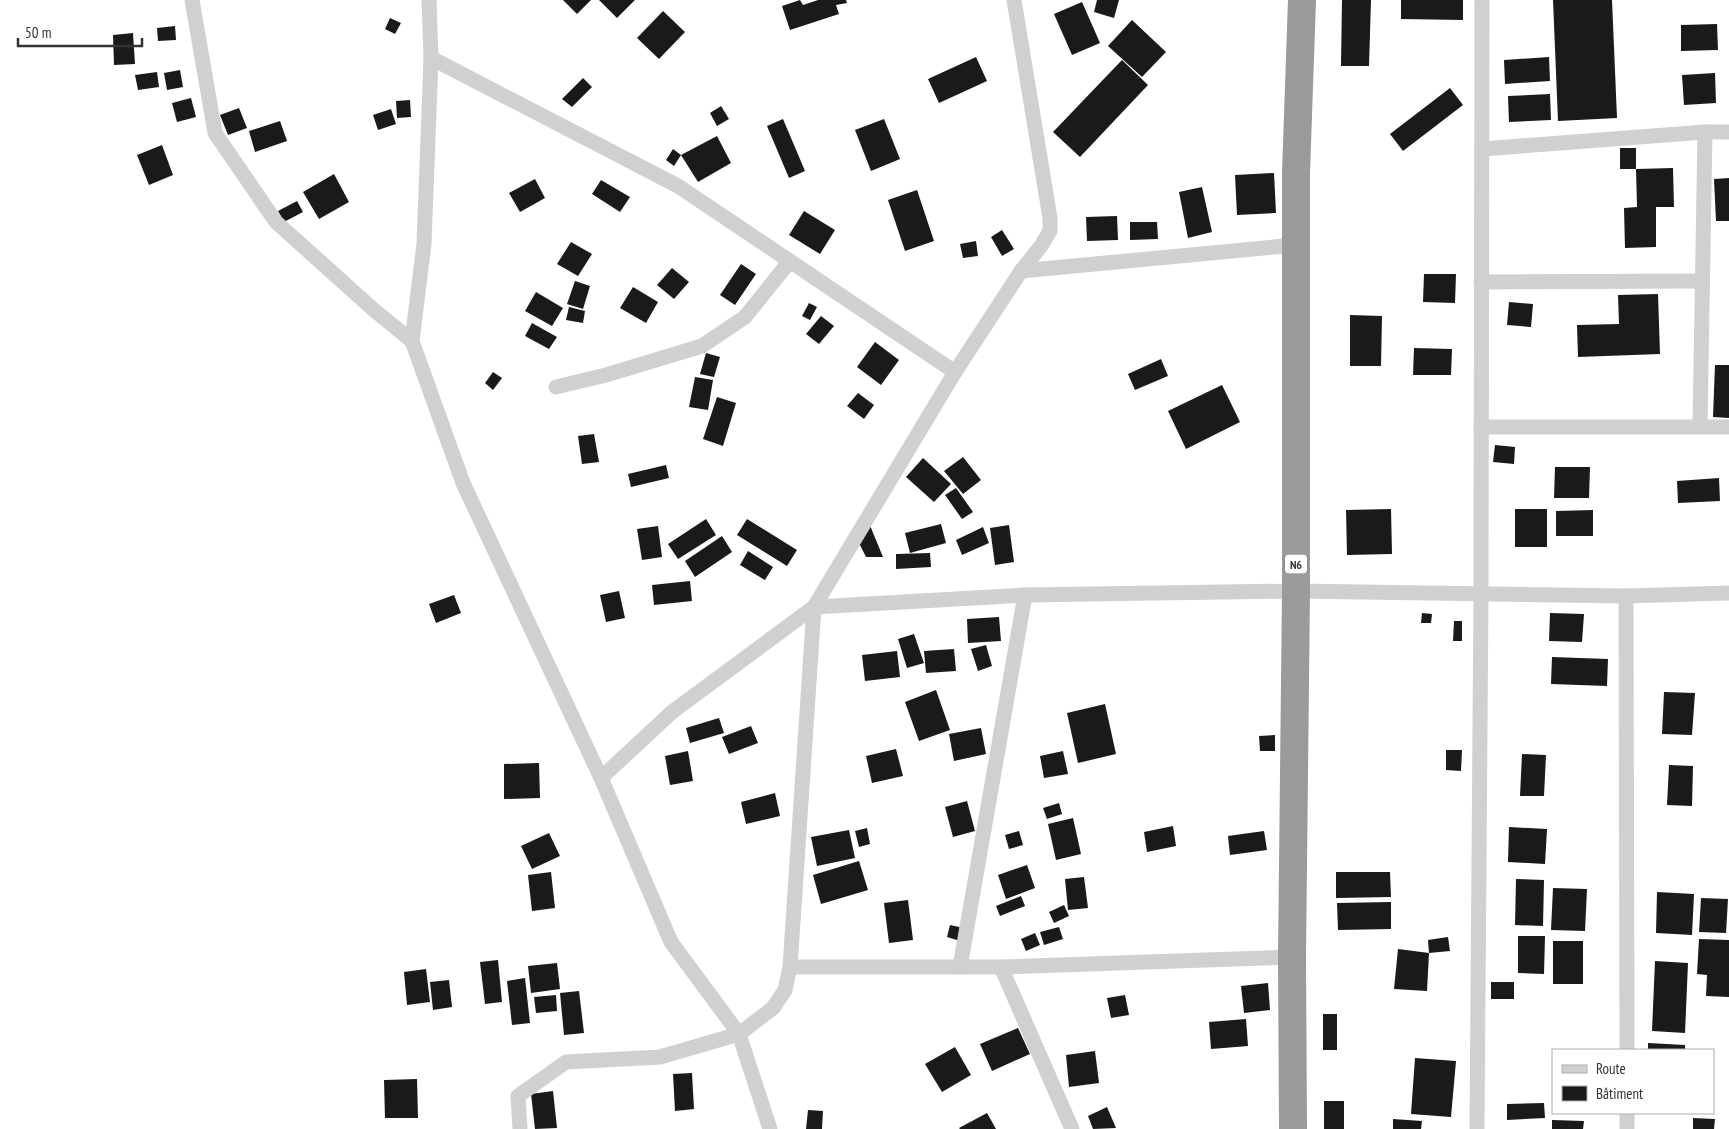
<svg xmlns="http://www.w3.org/2000/svg" width="1729" height="1129" font-family="'PT Sans Narrow',sans-serif">
<style>
.building{fill:#1a1a1a}
.lines{fill:none;stroke-linecap:round;stroke-linejoin:round}
.street{stroke:#d0d0d0;stroke-width:15}
.highway{stroke:#9a9a9a;stroke-width:28}
.labels{text-anchor:middle;dominant-baseline:central;stroke-width:5;stroke-linejoin:round;paint-order:stroke}
.shield{fill:#fff;stroke:#707070;stroke-width:1}
.shield-label{font-size:12px;font-weight:bold;fill:#333}
</style>
<rect width="100%" height="100%" fill="#fff"/>
<g class="building">
<path d="M563 0H591L577 14Z"/>
<path d="M599 0H635L617 18Z"/>
<path d="M800 0 803 5 818 0H846L847 3 836 5 839 14 790 30 782 6Z"/>
<path d="M1097 0H1119L1114 18 1094 12Z"/>
<path d="M1342 0H1371L1369 66H1341Z"/>
<path d="M1401 0H1463V20L1401 19Z"/>
<path d="M1553 0H1612L1617 118 1558 121Z"/>
<path d="M1082 2 1100 43 1072 55 1054 14Z"/>
<path d="M663 11 685 32 659 59 637 38Z"/>
<path d="M390 18 401 23 395 34 385 29Z"/>
<path d="M1132 20 1166 52 1142 77 1108 46Z"/>
<path d="M1717 24 1718 50 1681 51V25Z"/>
<path d="M175 26 176 40 158 41 157 28Z"/>
<path d="M133 33 135 64 114 65 113 35Z"/>
<path d="M976 57 987 81 939 103 928 79Z"/>
<path d="M1549 57 1550 81 1505 84 1504 60Z"/>
<path d="M1122 60 1148 85 1080 157 1053 132Z"/>
<path d="M180 70 183 87 167 90 164 73Z"/>
<path d="M157 72 159 87 138 90 135 75Z"/>
<path d="M1715 73 1716 103 1684 105 1682 75Z"/>
<path d="M583 78 592 87 572 107 562 99Z"/>
<path d="M1450 88 1463 105 1403 151 1390 134Z"/>
<path d="M1550 94 1551 120 1509 122 1508 96Z"/>
<path d="M191 98 196 117 177 122 172 103Z"/>
<path d="M410 100 411 117 397 118 396 101Z"/>
<path d="M721 106 729 119 717 126 710 113Z"/>
<path d="M239 108 247 128 228 135 220 115Z"/>
<path d="M391 109 396 124 378 130 373 115Z"/>
<path d="M783 119 805 171 789 178 767 126Z"/>
<path d="M884 119 900 159 871 171 855 130Z"/>
<path d="M280 121 287 141 255 152 249 131Z"/>
<path d="M717 136 731 163 698 182 681 155Z"/>
<path d="M162 145 173 175 149 185 137 155Z"/>
<rect x="1620" y="148" width="16" height="21"/>
<path d="M673 149 681 155 674 166 666 160Z"/>
<path d="M1673 168 1674 207H1656V247L1625 248 1624 208 1637 207 1636 169Z"/>
<path d="M1274 173 1276 213 1237 215 1235 175Z"/>
<path d="M334 174 349 202 319 219 303 192Z"/>
<path d="M1729 178V221H1716L1714 179Z"/>
<path d="M535 179 545 198 520 212 509 193Z"/>
<path d="M601 180 630 197 620 212 592 194Z"/>
<path d="M1202 187 1212 232 1188 238 1179 192Z"/>
<path d="M917 190 934 241 905 251 888 200Z"/>
<path d="M297 201 303 212 284 222 278 211Z"/>
<path d="M804 211 835 230 820 254 789 235Z"/>
<path d="M1117 216 1118 240 1087 241 1086 217Z"/>
<path d="M1130 222H1157L1158 239 1130 240Z"/>
<path d="M1002 230 1014 249 1002 256 991 237Z"/>
<path d="M976 241 978 256 963 258 960 244Z"/>
<path d="M571 242 592 254 578 276 557 264Z"/>
<path d="M741 264 756 274 735 305 720 295Z"/>
<path d="M672 268 689 282 674 299 657 285Z"/>
<path d="M1424 274H1456L1455 303 1423 302Z"/>
<path d="M575 281 590 286 583 309 567 304Z"/>
<path d="M633 287 658 302 646 323 620 308Z"/>
<path d="M536 292 563 308 552 326 525 311Z"/>
<path d="M1658 294 1660 354 1578 357 1577 325 1619 324 1618 295Z"/>
<path d="M1509 302 1533 304 1531 327 1507 325Z"/>
<path d="M809 303 817 307 810 320 802 316Z"/>
<path d="M569 307 585 311 583 323 566 320Z"/>
<path d="M1350 315 1382 316 1381 366H1350Z"/>
<path d="M821 316 834 326 819 344 806 334Z"/>
<path d="M532 323 557 337 549 349 525 336Z"/>
<path d="M875 342 899 360 881 385 857 367Z"/>
<path d="M1414 348 1452 349 1451 375H1413Z"/>
<path d="M706 353 720 357 714 377 700 374Z"/>
<path d="M1161 359 1168 376 1135 390 1128 374Z"/>
<path d="M1715 365H1729V418L1713 417Z"/>
<path d="M493 372 502 378 493 390 485 383Z"/>
<path d="M695 377 713 380 708 410 689 407Z"/>
<path d="M1222 385 1240 422 1186 449 1168 411Z"/>
<path d="M858 393 874 405 864 419 847 406Z"/>
<path d="M717 397 736 403 723 446 703 439Z"/>
<path d="M594 434 599 462 582 464 578 436Z"/>
<path d="M1495 445 1515 447 1514 464 1493 462Z"/>
<path d="M963 457 981 480 963 494 944 471Z"/>
<path d="M923 458 951 484 934 502 906 477Z"/>
<path d="M666 465 669 478 631 487 628 474Z"/>
<path d="M1555 467H1590L1589 498H1554Z"/>
<path d="M1719 478 1720 501 1678 503 1677 481Z"/>
<path d="M956 488 973 512 962 519 945 495Z"/>
<path d="M1391 509 1392 554 1347 555 1346 510Z"/>
<rect x="1515" y="509" width="32" height="38"/>
<path d="M1593 510V536H1556V511Z"/>
<path d="M706 519 716 535 678 559 668 544Z"/>
<path d="M747 519 797 550 787 566 737 535Z"/>
<path d="M869 523 883 557H866L857 539Z"/>
<path d="M941 524 946 543 910 553 905 533Z"/>
<path d="M1009 525 1014 562 995 565 990 528Z"/>
<path d="M658 526 662 557 642 560 637 529Z"/>
<path d="M983 527 989 543 962 555 956 540Z"/>
<path d="M722 536 732 552 695 577 685 561Z"/>
<path d="M748 551 773 567 765 580 740 565Z"/>
<path d="M930 553 931 567 896 569V554Z"/>
<path d="M690 581 692 601 654 605 652 585Z"/>
<path d="M619 591 625 618 606 622 600 595Z"/>
<path d="M454 595 461 613 436 623 429 604Z"/>
<path d="M1422 613 1432 614 1431 623H1421Z"/>
<path d="M1550 613 1584 614 1582 642 1549 641Z"/>
<path d="M999 617 1001 641 968 643 967 619Z"/>
<path d="M1454 621H1462V641H1453Z"/>
<path d="M914 634 924 663 907 668 898 639Z"/>
<path d="M986 645 992 666 978 671 971 649Z"/>
<path d="M954 649 956 671 926 673 924 651Z"/>
<path d="M897 651 900 677 865 681 862 655Z"/>
<path d="M1552 657 1608 659 1607 686 1551 684Z"/>
<path d="M936 690 950 730 919 741 905 702Z"/>
<path d="M1664 692 1695 693 1692 735 1662 734Z"/>
<path d="M1105 704 1116 754 1078 763 1067 713Z"/>
<path d="M719 718 724 733 690 743 686 728Z"/>
<path d="M751 726 758 743 729 754 722 737Z"/>
<path d="M981 728 986 754 954 761 949 734Z"/>
<path d="M1275 735V751H1260L1259 736Z"/>
<path d="M896 749 903 776 872 783 866 756Z"/>
<path d="M1446 750H1462L1461 771 1446 770Z"/>
<path d="M688 751 693 781 670 785 665 756Z"/>
<path d="M1063 751 1068 774 1044 778 1040 756Z"/>
<path d="M1522 754 1546 755 1544 796H1520Z"/>
<path d="M539 763 540 798 504 799V764Z"/>
<path d="M1669 765 1693 766 1692 806 1667 805Z"/>
<path d="M775 793 780 816 746 824 741 802Z"/>
<path d="M967 801 975 831 953 837 945 807Z"/>
<path d="M1059 803 1062 814 1047 819 1043 808Z"/>
<path d="M1073 818 1081 854 1056 860 1048 824Z"/>
<path d="M1173 826 1176 846 1147 852 1144 832Z"/>
<path d="M1509 827 1547 829 1545 864 1508 862Z"/>
<path d="M867 828 870 844 859 847 855 831Z"/>
<path d="M849 830 855 858 817 866 811 837Z"/>
<path d="M1019 831 1023 845 1009 849 1005 835Z"/>
<path d="M1264 831 1267 850 1230 855 1228 836Z"/>
<path d="M549 833 560 856 532 869 521 846Z"/>
<path d="M859 861 868 890 821 904 813 875Z"/>
<path d="M1027 865 1035 888 1006 899 998 875Z"/>
<path d="M551 872 555 908 532 911 528 875Z"/>
<path d="M1336 872H1390L1391 897 1336 898Z"/>
<path d="M1084 877 1088 908 1068 910 1065 879Z"/>
<path d="M1516 879 1544 880 1543 926 1515 925Z"/>
<path d="M1553 888 1587 889 1585 931 1551 930Z"/>
<path d="M1657 892 1694 894 1692 935 1656 933Z"/>
<path d="M1021 896 1025 906 1000 916 996 906Z"/>
<path d="M1701 898 1728 899 1726 933 1699 932Z"/>
<path d="M908 900 913 940 889 943 884 903Z"/>
<path d="M1391 902V929L1338 930 1337 903Z"/>
<path d="M1064 905 1069 916 1054 923 1049 912Z"/>
<path d="M950 925 964 928 960 941 947 937Z"/>
<path d="M1059 927 1063 939 1044 945 1040 932Z"/>
<path d="M1035 933 1040 945 1026 951 1021 939Z"/>
<path d="M1518 936H1545L1544 974 1518 973Z"/>
<path d="M1448 937 1450 951 1429 953 1427 991 1394 989 1398 949 1429 953 1428 940Z"/>
<path d="M1699 939 1729 940V997L1706 996 1707 975 1697 974Z"/>
<rect x="1553" y="941" width="30" height="43"/>
<path d="M498 960 502 1002 485 1004 480 962Z"/>
<path d="M1655 961 1688 963 1685 1033 1652 1031Z"/>
<path d="M557 963 560 989 531 993 528 966Z"/>
<path d="M426 969 430 1002 407 1005 404 972Z"/>
<path d="M525 978 530 1023 512 1025 507 981Z"/>
<path d="M449 980 452 1007 433 1010 430 982Z"/>
<rect x="1491" y="982" width="23" height="17"/>
<path d="M1268 983 1270 1010 1244 1013 1241 986Z"/>
<path d="M579 991 584 1033 564 1035 560 993Z"/>
<path d="M556 995 557 1011 536 1013 534 997Z"/>
<path d="M1125 995 1129 1015 1111 1018 1107 998Z"/>
<rect x="1323" y="1014" width="14" height="36"/>
<path d="M1246 1019 1248 1046 1211 1049 1209 1022Z"/>
<path d="M1018 1028 1030 1054 992 1071 980 1044Z"/>
<path d="M1648 1043 1685 1045V1050H1648Z"/>
<path d="M955 1047 971 1075 942 1092 925 1064Z"/>
<path d="M1095 1051 1099 1083 1069 1087 1066 1055Z"/>
<path d="M1415 1058 1456 1061 1451 1117 1411 1114Z"/>
<path d="M692 1073 694 1109 675 1111 673 1074Z"/>
<path d="M417 1079 418 1118H385L384 1080Z"/>
<path d="M553 1091 557 1128 535 1129 531 1094Z"/>
<rect x="1324" y="1101" width="20" height="28"/>
<path d="M1544 1103 1545 1118 1507 1120V1104Z"/>
<path d="M1107 1107 1116 1128 1093 1129 1088 1116Z"/>
<path d="M808 1110 823 1111 822 1129H806Z"/>
<path d="M987 1113 996 1129H960L959 1128Z"/>
<path d="M1693 1118 1715 1119 1714 1129H1693Z"/>
<path d="M1393 1119 1422 1121 1421 1129H1393Z"/>
<path d="M1552 1120 1584 1121 1583 1129H1552Z"/>
</g>
<g class="lines">
<g class="street">
<path d="M192 0 215 133 276 222 374 310 412 341"/>
<path d="M429 0 431 58 424 244 412 341 463 483 601 778 671 942 739 1034 770 1129"/>
<path d="M431 58 678 186 955 372"/>
<path d="M1482 149 1705 132H1729"/>
<path d="M1021 271 1295 245"/>
<path d="M1481 282 1702 281"/>
<path d="M556 387 606 375 702 346 745 317 790 261"/>
<path d="M1700 426 1705 132"/>
<path d="M1481 427H1729"/>
<path d="M1626 596 1627 1050"/>
<path d="M601 778 672 712 814 607 1025 595 1296 591 1626 596 1729 593"/>
<path d="M790 967H1001L1292 957"/>
<path d="M960 967 1025 595"/>
<path d="M1001 967 1072 1129"/>
<path d="M1627 1113V1129"/>
<path d="M520 1129 518 1096 566 1062 660 1057 739 1034 773 1008 785 990 790 967 814 607 955 372 1021 271 1041 246 1050 231V218L1014 0"/>
<path d="M1477 1129 1481 593 1482 0"/>
</g>
<path class="highway" d="M1293 1129 1292 957 1296 591V173L1302 0"/>
</g>
<g class="labels">
<rect class="shield" x="1285" y="554.5" width="22" height="19" rx="4"/>
<g class="shield-label">
<text x="1296" y="564">N6</text>
</g>
</g>
<rect x="1552" y="1049" width="162" height="65" fill="#ffffff" stroke="#adadad"/>
<rect x="1562" y="1065" width="25" height="8" fill="#d0d0d0" stroke="#adadad"/>
<text x="1596" y="1074" font-size="15" fill="#333333">Route</text>
<rect x="1562" y="1086" width="25" height="15" fill="#1a1a1a" stroke="#adadad"/>
<text x="1596" y="1099" font-size="15" fill="#333333">Bâtiment</text>
<path d="M18 38v8h124v-8" fill="none" stroke="#333333" stroke-width="2.5"/>
<text x="25" y="38" font-size="15" fill="#333333" stroke="#ffffff" stroke-width="4" paint-order="stroke">50 m</text>
</svg>
